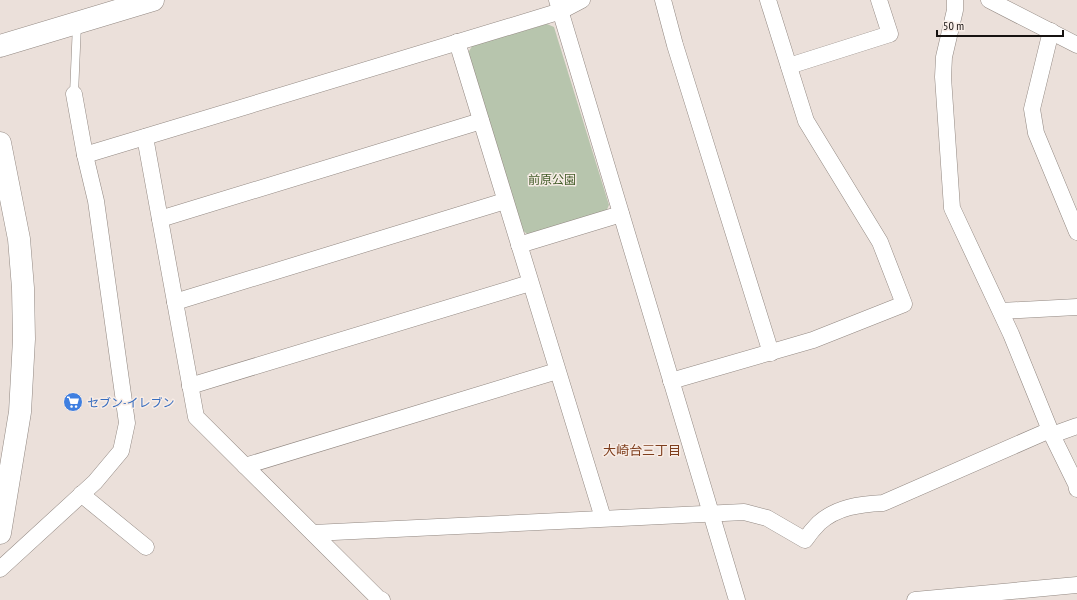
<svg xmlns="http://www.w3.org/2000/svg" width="1077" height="600" font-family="'PT Sans Narrow','Noto Sans JP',sans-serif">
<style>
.park{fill:#b7c5ad}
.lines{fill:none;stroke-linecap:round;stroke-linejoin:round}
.lane-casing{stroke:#928882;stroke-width:9}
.street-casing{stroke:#928882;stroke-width:17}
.secondary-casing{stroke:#928882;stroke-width:23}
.lane{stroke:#fff;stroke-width:8}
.street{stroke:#fff;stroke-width:16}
.secondary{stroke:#fff;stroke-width:22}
.labels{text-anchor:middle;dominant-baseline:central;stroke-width:3;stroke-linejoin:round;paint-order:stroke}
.park-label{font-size:12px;fill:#425c29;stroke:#f8ede7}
.shop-label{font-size:12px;fill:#366cbe;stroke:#f8ede7;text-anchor:start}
.neighbourhood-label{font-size:13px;fill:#7e3e1d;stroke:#f8ede7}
</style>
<rect width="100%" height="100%" fill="#ebe0da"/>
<path class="park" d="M547 24 554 27 609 205 606 212 531 237 517 226 468 53 472 46Z"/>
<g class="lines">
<g class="lane-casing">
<path id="lane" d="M74 94 77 24"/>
</g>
<g class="street-casing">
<g id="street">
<path d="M557 0 737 600"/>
<path d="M663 0 675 45 771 353"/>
<path d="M955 0V10L944 57 943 77 952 208 1011 334 1052 435 1076 484 1077 489"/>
<path d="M989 0 1077 45"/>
<path d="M1051 31 1032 109 1036 133 1077 232"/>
<path d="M457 42 603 518"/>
<path d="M789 66 890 34 879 0"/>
<path d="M145 137 196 417 378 598 382 600"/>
<path d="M85 155 561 11 582 0"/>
<path d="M160 219 481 121"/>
<path d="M519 245 621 214"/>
<path d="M175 302 505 201"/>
<path d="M1001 311 1077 307"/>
<path d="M671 381 813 340 904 304 880 242 806 121 768 0"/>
<path d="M190 386 530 283"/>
<path d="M1052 435 1077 426"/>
<path d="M245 466 557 371"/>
<path d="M81 494 146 547"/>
<path d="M313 533 744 512 767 518 805 540C809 534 814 528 819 523 837 507 860 504 883 503L1050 430"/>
<path d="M0 569 95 482 121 451 127 423 96 201 85 155 74 94"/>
<path d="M915 600 1077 585"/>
</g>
</g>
<g class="secondary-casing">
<g id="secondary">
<path d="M0 46 153 0"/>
<path d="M0 143 19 239 23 288 24 339 20 412 0 533"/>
</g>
</g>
<use href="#lane" class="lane"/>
<use href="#street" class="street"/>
<use href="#secondary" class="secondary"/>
</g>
<defs>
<g id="supermarket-disc" transform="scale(1)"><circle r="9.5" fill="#3f7fe0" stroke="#f8ede7"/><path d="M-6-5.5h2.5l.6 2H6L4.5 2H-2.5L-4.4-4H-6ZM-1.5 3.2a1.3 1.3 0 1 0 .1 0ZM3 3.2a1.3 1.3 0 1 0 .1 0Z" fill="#fff"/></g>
</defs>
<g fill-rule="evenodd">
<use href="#supermarket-disc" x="73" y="402"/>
</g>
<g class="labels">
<g class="park-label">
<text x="552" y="179">前原公園</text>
</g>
<g class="shop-label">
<text x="87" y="402">セブン-イレブン</text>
</g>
<g class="neighbourhood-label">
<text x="642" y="450">大崎台三丁目</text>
</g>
</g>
<path d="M937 30v6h126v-6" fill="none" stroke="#171311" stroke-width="2"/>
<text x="943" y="30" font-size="12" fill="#171311" stroke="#f8ede7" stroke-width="3" paint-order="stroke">50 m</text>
</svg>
